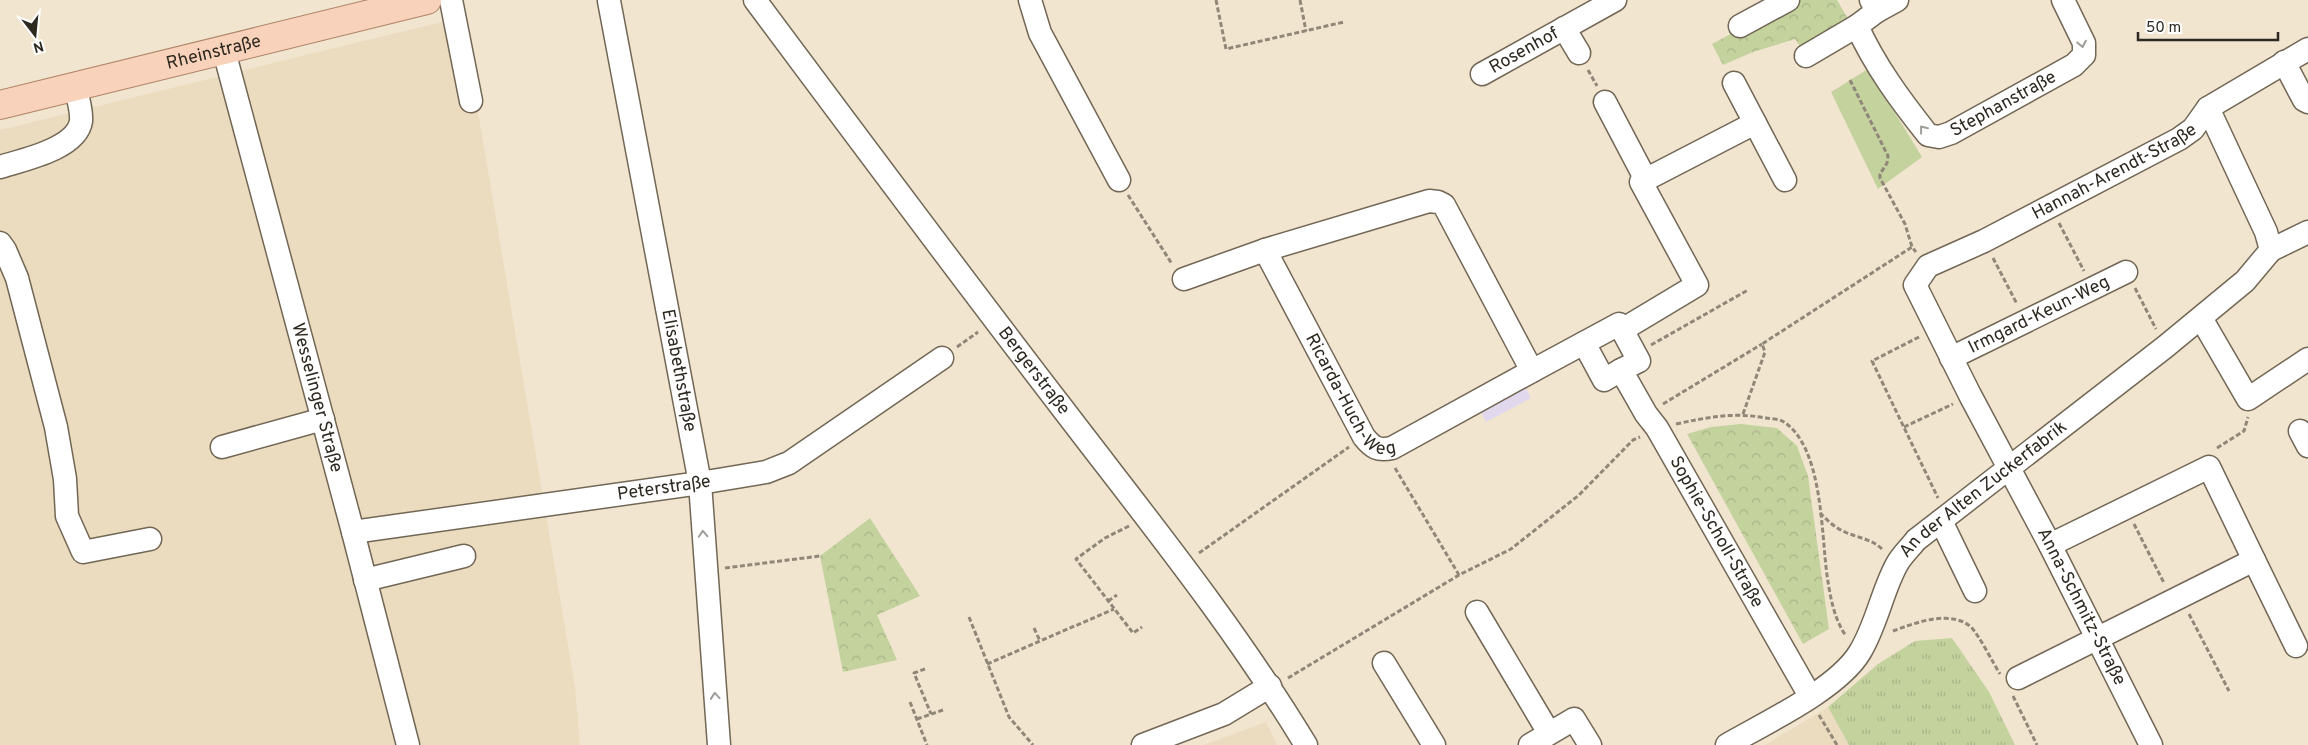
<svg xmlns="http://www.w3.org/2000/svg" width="2308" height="745" font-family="Overpass,sans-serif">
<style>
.built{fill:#ebdbbf}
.industrial{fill:#e1d8ed}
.grass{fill:url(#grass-tufts)}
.park{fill:url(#park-crowns)}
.pitch{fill:#c4d29e}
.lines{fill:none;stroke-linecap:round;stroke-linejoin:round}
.minor-casing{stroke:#726755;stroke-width:25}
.major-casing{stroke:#ae8366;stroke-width:30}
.path{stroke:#908778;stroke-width:3;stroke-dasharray:5 2.5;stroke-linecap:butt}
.minor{stroke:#fff;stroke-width:22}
.major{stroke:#f8d2ba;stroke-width:28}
.oneway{stroke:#a09e9b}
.labels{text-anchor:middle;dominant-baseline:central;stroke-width:4;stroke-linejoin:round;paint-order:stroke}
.street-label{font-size:18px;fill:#2d2820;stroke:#fff}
</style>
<defs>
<pattern id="grass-tufts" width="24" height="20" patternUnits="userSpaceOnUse" patternTransform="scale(1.25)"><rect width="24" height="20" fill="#c4d29e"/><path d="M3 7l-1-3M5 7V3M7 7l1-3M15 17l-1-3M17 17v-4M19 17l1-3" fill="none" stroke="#a9b488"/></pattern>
<pattern id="park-crowns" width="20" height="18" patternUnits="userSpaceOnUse" patternTransform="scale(1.25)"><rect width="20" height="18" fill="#c4d29e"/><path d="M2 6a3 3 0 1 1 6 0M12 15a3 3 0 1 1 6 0" fill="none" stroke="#a9b488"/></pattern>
</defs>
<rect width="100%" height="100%" fill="#f1e5d0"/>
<g class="built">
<path d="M462 17 575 687 580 745H0V130Z"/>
<path d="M1828 707 1849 745H1765Z"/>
<path d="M1266 722 1277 745H1204Z"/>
</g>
<path class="industrial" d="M1524 385 1531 398 1486 422 1479 408Z"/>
<path class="grass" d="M1952 638 1989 692 2015 745H1849L1828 707 1878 664 1915 641Z"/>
<g class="park">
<path d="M1794 0H1837L1851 24 1804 52 1795 39 1753 52 1723 65 1712 44Z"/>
<path d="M1741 424 1777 428 1797 446 1808 476 1829 629 1803 644 1687 434 1711 427Z"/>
<path d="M870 518 920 596 877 615 897 660 843 672 820 556Z"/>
</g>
<path class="pitch" d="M1868 69 1922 157 1878 189 1831 92Z"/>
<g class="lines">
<g class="minor-casing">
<g id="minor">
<path d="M451 0 471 101"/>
<path id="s1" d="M755 0C857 137 959 274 1063 409 1147 519 1234 626 1306 745"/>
<path d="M1030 0 1040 33 1119 180"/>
<path d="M1871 0 1877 11 1897 0"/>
<path id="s2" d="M609 1 700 483 719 745"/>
<path id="s3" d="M1877 11 1857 26C1875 66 1901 101 1928 135L1939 137 1951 133 2074 65 2084 55V43L2063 0"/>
<path d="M1740 26 1788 0"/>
<path d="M1564 28 1579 53"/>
<path id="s4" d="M224 51 353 532 408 745"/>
<path d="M1806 56 1857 26"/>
<path d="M2284 62 2304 100 2308 102"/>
<path id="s5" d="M1482 74 1615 0"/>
<path d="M1734 83 1755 123"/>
<path d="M1605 102 1646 180"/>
<path d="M0 167C22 160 77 149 81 121 82 110 78 98 75 87"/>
<path d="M0 243 5 250 17 278 56 427 65 479 67 516 83 552 150 539"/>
<path id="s6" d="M1265 250 1364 437C1373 448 1378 451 1392 448L1532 371"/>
<path d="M2271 250 2308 232"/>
<path d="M1184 279 1265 250 1429 201 1438 202 1444 205 1532 371 1619 324 1639 361 1621 370"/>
<path d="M2201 318 2248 399 2308 359"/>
<path d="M1622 330 1697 285 1641 182 1755 123 1785 180"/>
<path id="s7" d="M1584 343 1604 380 1621 370 1646 414 1657 428 1810 696"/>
<path id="s8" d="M1951 358 2126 272"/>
<path d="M2300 431 2308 446"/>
<path d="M222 447 323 419"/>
<path d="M1941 521 1975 591"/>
<path id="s9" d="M353 532 700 483 766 472 789 463 942 358"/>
<path d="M2050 545 2209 467 2254 560"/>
<path d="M365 580 464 556"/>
<path d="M1477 612 1549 733"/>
<path d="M1384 663 1434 745"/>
<path d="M2018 678 2254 560 2296 646"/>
<path d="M1143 745 1224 714 1270 686"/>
<path d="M1530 745 1574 719 1590 745"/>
<path id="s10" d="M1727 745C1765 723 1838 689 1860 652 1877 624 1882 591 1897 564 1902 555 1910 548 1916 540L2165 347 2245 281 2271 250 2266 232 2208 108"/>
<path id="s11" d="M2151 745 2050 545 1970 395 1915 285 1928 266 1984 241 2179 139 2193 129 2208 108 2308 49"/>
</g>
</g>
<g class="major-casing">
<g id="major">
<path id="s12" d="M0 105 427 0"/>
</g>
</g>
<g class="path">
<path d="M1216 0 1226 49 1344 22"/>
<path d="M1300 0 1306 31"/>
<path d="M1588 70 1597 86"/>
<path d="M1850 80 1888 156 1887 163 1880 174V178L1905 224 1912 247"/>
<path d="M1128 195 1172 264"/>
<path d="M2059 223 2084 271"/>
<path d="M1993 258 2017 304"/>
<path d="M2135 288 2156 329"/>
<path d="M1919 337 1872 361 1938 498"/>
<path d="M1651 345 1748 290"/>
<path d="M957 347 978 332"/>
<path d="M1663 404 1762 344"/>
<path d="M1743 414 1765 352 1762 344 1912 247 1916 252"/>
<path d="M1676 424C1709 417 1733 412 1766 418 1772 419 1780 419 1784 422 1823 448 1821 532 1827 575 1830 596 1834 619 1846 636"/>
<path d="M1904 427 1953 404"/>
<path d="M2217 448 2244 431 2248 417"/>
<path d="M1395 468 1459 575"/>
<path d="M1820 513C1827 520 1835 528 1845 532 1858 538 1872 539 1882 549"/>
<path d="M2134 524 2164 583"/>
<path d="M1129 526 1105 538 1076 559 1133 633 1142 627"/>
<path d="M1199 553 1349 447"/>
<path d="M725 568 820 556"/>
<path d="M1108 601 1117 595"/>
<path d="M2189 614 2229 691"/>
<path d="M969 617 1009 717 1033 745"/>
<path d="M1034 628 1040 641"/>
<path d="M1893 631C1915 623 1950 609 1971 627 1979 635 1993 663 2000 674"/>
<path d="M987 664 1114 609"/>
<path d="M925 669 914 673 931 714"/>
<path d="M1288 678 1459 575 1511 549 1579 495 1633 440 1640 437"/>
<path d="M2013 696 2037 745"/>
<path d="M910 702 927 745"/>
<path d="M1819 715 1837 745"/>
<path d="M917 719 943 710"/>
</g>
<use href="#minor" class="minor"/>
<use href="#major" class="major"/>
</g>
<defs><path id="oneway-chevron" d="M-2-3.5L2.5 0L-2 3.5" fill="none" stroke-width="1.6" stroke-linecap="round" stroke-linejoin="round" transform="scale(1.25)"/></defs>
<g class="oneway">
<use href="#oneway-chevron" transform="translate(2082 44) rotate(79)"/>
<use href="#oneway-chevron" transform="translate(1923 129) rotate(-128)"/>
<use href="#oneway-chevron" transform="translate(703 534) rotate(-93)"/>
<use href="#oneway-chevron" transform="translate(715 696) rotate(-95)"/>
</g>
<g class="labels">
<g class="street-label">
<text stroke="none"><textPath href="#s5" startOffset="48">Rosenhof</textPath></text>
<text stroke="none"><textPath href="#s12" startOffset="220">Rheinstraße</textPath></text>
<text stroke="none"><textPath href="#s3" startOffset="239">Stephanstraße</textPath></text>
<text stroke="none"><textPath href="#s11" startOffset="749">Hannah-Arendt-Straße</textPath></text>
<text stroke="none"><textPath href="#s8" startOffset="98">Irmgard-Keun-Weg</textPath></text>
<text stroke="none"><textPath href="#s1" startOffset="464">Bergerstraße</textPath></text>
<text stroke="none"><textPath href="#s2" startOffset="376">Elisabethstraße</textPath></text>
<text stroke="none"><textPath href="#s6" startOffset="172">Ricarda-Huch-Weg</textPath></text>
<text stroke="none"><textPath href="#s4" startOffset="359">Wesselinger Straße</textPath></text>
<text stroke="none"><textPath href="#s9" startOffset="314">Peterstraße</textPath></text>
<text stroke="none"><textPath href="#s10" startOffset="374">An der Alten Zuckerfabrik</textPath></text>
<text stroke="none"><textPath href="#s7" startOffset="250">Sophie-Scholl-Straße</textPath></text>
<text transform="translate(2081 607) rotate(63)">Anna-Schmitz-Straße</text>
</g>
</g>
<g transform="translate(35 35) rotate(164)" stroke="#ffffff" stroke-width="4" paint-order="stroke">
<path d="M0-4L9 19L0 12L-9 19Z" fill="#2d2820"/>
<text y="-8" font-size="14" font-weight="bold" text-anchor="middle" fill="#2d2820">N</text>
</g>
<path d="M2138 32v8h140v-8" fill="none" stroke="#2d2820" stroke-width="2.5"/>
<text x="2146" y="32" font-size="15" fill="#2d2820" stroke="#ffffff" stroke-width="4" paint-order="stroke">50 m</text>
</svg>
